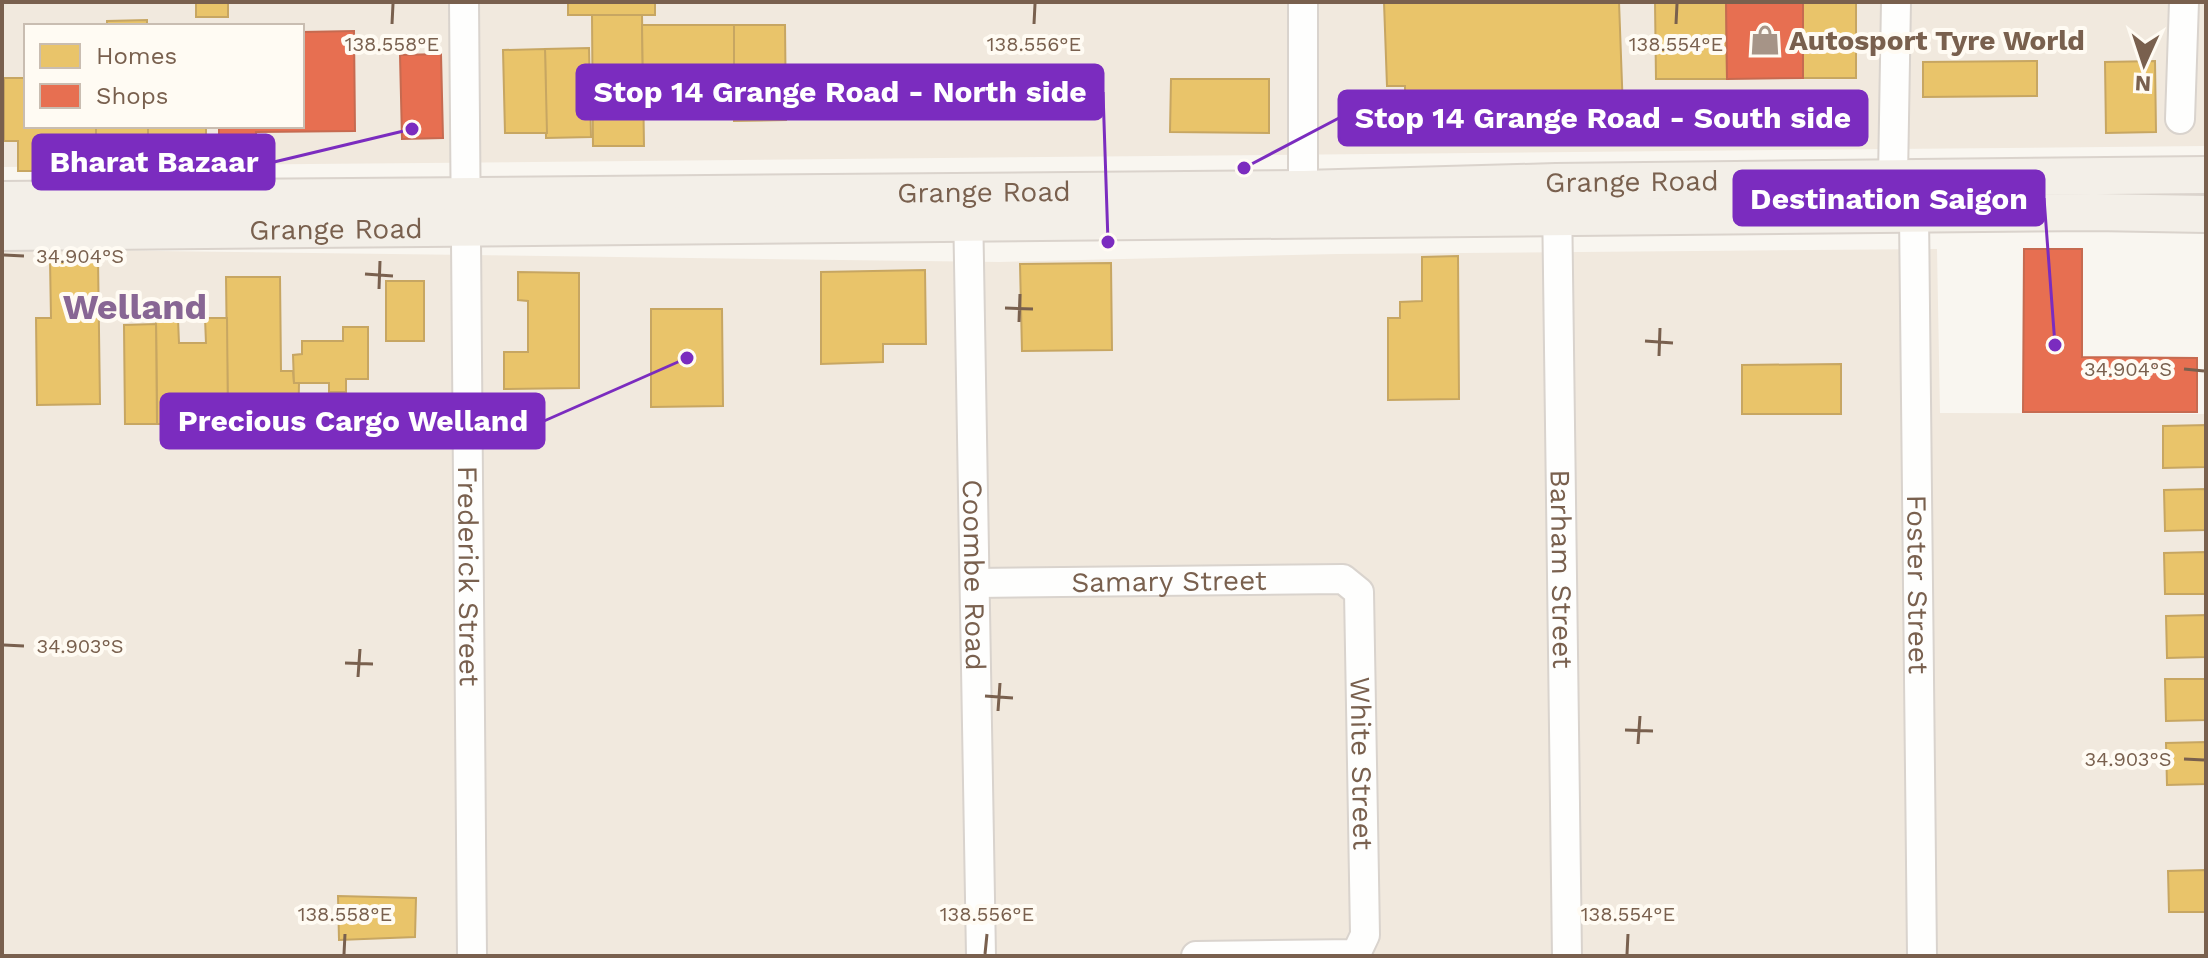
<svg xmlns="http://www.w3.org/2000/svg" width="2208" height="958" font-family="'Work Sans',sans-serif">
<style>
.residential{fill:#f1e9de;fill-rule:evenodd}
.homes{fill:#e9c46a;stroke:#c7a662;stroke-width:2}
.shops{fill:#e76f51;stroke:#c66a50;stroke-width:2}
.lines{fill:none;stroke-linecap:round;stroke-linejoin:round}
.minor-casing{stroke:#d9d3cd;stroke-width:32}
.major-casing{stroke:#dad3cc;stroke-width:40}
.minor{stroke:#fefefd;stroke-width:28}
.major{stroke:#f3efe8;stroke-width:36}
.ticks{fill:none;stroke:#79604e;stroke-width:3}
.labels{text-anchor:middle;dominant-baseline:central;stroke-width:8;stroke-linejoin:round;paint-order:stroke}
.poi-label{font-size:28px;font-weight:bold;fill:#79604e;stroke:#fffbf3;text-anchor:start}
.street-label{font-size:28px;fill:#79604e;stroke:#fffbf3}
.district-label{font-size:36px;font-weight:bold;fill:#886694;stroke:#fffbf3}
.ticks-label{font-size:20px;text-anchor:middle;fill:#79604e;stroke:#fffbf3;stroke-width:8;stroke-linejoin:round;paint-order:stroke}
.leader{fill:none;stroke:#7b2cbf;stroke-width:3}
.callout-dot{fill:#7b2cbf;stroke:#fffbf3;stroke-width:3}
.callout{fill:#7b2cbf;stroke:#7b2cbf;stroke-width:3}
.callout-label{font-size:30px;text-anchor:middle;font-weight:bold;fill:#fff}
</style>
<rect width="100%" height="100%" fill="#f9f6f0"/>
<g class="residential">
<path d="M2 2H2206V146L2 167ZM26 26H302V126H26Z"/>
<path d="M2 249 1000 262 1337 254 1937 249 1940 413 2206 414V956H2Z"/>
</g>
<g class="homes">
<rect x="196" y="2" width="32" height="15"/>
<rect x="568" y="2" width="87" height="13"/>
<path d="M1384 2H1619L1623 111 1466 116V136L1437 138 1436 115 1405 116V86H1387Z"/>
<path d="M1655 2H1726L1727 79H1656Z"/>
<rect x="1803" y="2" width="53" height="76"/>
<path d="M592 15H642L644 146H593Z"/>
<path d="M147 20V26H107V21Z"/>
<path d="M642 25H734V85H643Z"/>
<path d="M734 25H785L786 120 734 121Z"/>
<path d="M589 48 591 137 546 138 545 49Z"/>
<path d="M545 49 547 133H505L503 50Z"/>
<path d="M2037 61V96L1923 97V62Z"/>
<path d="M2155 61 2156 132 2106 133 2105 62Z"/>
<path d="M4 78H26V126H96V171H18V141H4Z"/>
<path d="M1171 79H1269V133L1170 132Z"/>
<path d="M96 126H148V171H110V141H96Z"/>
<rect x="148" y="126" width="58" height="45"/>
<path d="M1458 256 1459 399 1388 400V318H1400V302L1422 301V257Z"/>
<path d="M98 259 100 404 37 405 36 318H51L50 260Z"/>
<path d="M1111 263 1112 350 1022 351 1020 264Z"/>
<path d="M925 270 926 344H883V362L821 364V272Z"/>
<path d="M518 272 579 273V388L504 389V352H528V301L518 300Z"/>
<path d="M226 277H280L281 371H293L294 383H299L298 435H228Z"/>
<rect x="386" y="281" width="38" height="60"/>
<path d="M651 309H722L723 406 651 407Z"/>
<path d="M205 318H227L228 424H157L156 319H178L179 343H206Z"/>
<path d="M156 324 157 424H125L124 325Z"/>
<path d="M343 327H368V379H346V392H329V383H294L293 355 302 354V341H343Z"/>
<path d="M1841 364V414H1742V365Z"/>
<path d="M2206 425V467L2163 468V426Z"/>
<path d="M2206 489V530L2165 531 2164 490Z"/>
<path d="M2206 552V594H2165L2164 553Z"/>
<path d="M2206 615V657L2167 658 2166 616Z"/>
<path d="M2165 679H2206V720L2166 721Z"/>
<path d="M2206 742V784L2167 785 2166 743Z"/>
<path d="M2206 870V912H2169L2168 871Z"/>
<path d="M338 896 416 898 415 937 339 940Z"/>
</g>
<g class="shops">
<path d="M1726 2H1803V78L1727 79Z"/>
<path d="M354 31 355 131 256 132 257 152 251 158 219 161V126H302V32Z"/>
<path d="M441 54 443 138 402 139 400 55Z"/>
<path d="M2024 249H2082V357L2197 358V412H2023Z"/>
</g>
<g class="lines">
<g class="minor-casing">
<g id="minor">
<path id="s1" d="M464 2 472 956"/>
<path id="s2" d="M1896 2 1893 177 1914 214 1922 956"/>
<path d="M2180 119 2184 2"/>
<path id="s3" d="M1557 197 1567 956"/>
<path id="s4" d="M968 205 981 956"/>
<path d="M1303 209V2"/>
<path id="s5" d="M975 583 1343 579 1359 592 1365 935 1356 954 1196 956"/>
</g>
</g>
<g class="major-casing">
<g id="major">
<path id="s6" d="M2 200 1303 189 1556 182 2206 175"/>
<path id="s7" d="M2 232 2095 212 2206 214"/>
</g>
</g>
<use href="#minor" class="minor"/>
<use href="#major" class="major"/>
</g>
<path class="ticks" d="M392 24 393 4M1034 24 1035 4M1676 24 1677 4M4 255 24 256M365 274 393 276M379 289 380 261M1005 308 1033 309M1019 322 1020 294M1645 341 1673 343M1659 356 1660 328M2184 369 2204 371M4 645 24 646M345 663 373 664M358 677 360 649M985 696 1013 698M998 711 1000 683M1625 730 1653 731M1638 744 1640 716M2184 759 2204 760M344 954 345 934M985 954 987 934M1627 954 1628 934"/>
<defs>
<g id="shop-bare" transform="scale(2.4)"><path d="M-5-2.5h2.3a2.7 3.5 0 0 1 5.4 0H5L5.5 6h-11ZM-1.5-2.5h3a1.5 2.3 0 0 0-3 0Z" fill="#a69487" stroke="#fffbf3" stroke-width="2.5" paint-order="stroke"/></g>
</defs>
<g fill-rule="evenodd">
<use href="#shop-bare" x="1765" y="40"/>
</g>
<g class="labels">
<g class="poi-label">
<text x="1789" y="40">Autosport Tyre World</text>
</g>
<g class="street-label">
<text stroke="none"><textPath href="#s6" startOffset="1630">Grange Road</textPath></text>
<text stroke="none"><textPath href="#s6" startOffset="982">Grange Road</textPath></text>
<text stroke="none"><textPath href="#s7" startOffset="334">Grange Road</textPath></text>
<text stroke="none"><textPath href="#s3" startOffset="372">Barham Street</textPath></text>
<text stroke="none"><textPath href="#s4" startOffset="370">Coombe Road</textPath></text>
<text stroke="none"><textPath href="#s1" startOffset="574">Frederick Street</textPath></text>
<text stroke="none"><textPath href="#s5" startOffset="194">Samary Street</textPath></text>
<text stroke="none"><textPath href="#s2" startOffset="588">Foster Street</textPath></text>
<text stroke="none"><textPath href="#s5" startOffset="560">White Street</textPath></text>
</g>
<g class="district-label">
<text x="135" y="307">Welland</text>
</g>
</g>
<g class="ticks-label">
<text x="1034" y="51">138.556°E</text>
<text x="392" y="51">138.558°E</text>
<text x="1676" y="51">138.554°E</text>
<text x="80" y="263">34.904°S</text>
<text x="2128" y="376">34.904°S</text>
<text x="80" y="653">34.903°S</text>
<text x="2128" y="766">34.903°S</text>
<text x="345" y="921">138.558°E</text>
<text x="987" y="921">138.556°E</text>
<text x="1628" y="921">138.554°E</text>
</g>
<path class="leader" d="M1108 242L1103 92M1244 168L1339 118M412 129L274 162M2055 345L2044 198M687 358L544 421"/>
<g class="callout-dot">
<circle cx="1108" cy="242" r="8"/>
<circle cx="1244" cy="168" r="8"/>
<circle cx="412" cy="129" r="8"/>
<circle cx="2055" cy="345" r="8"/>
<circle cx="687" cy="358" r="8"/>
</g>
<g class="callout">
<rect x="577" y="65" width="526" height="54" rx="8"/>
<rect x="1339" y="91" width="528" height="54" rx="8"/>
<rect x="33" y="135" width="241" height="54" rx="8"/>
<rect x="1734" y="171" width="310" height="54" rx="8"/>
<rect x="161" y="394" width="383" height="54" rx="8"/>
</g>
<g class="callout-label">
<text x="840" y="102">Stop 14 Grange Road - North side</text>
<text x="1603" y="128">Stop 14 Grange Road - South side</text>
<text x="154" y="172">Bharat Bazaar</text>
<text x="1889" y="209">Destination Saigon</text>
<text x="353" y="431">Precious Cargo Welland</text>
</g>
<rect width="2208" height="958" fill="none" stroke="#79604e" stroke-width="8"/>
<rect x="24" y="24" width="280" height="104" fill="#fffbf3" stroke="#c9bdb1" stroke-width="2"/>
<rect x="40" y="44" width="40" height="24" fill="#e9c46a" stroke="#c9bdb1" stroke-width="2"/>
<text x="96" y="64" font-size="24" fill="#79604e">Homes</text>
<rect x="40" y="84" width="40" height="24" fill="#e76f51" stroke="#c9bdb1" stroke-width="2"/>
<text x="96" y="104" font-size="24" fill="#79604e">Shops</text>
<g transform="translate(2144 64) rotate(183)" stroke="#fffbf3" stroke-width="6" paint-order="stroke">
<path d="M0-6L14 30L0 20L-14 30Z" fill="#79604e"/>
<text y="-12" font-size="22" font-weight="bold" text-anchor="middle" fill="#79604e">N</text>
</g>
</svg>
